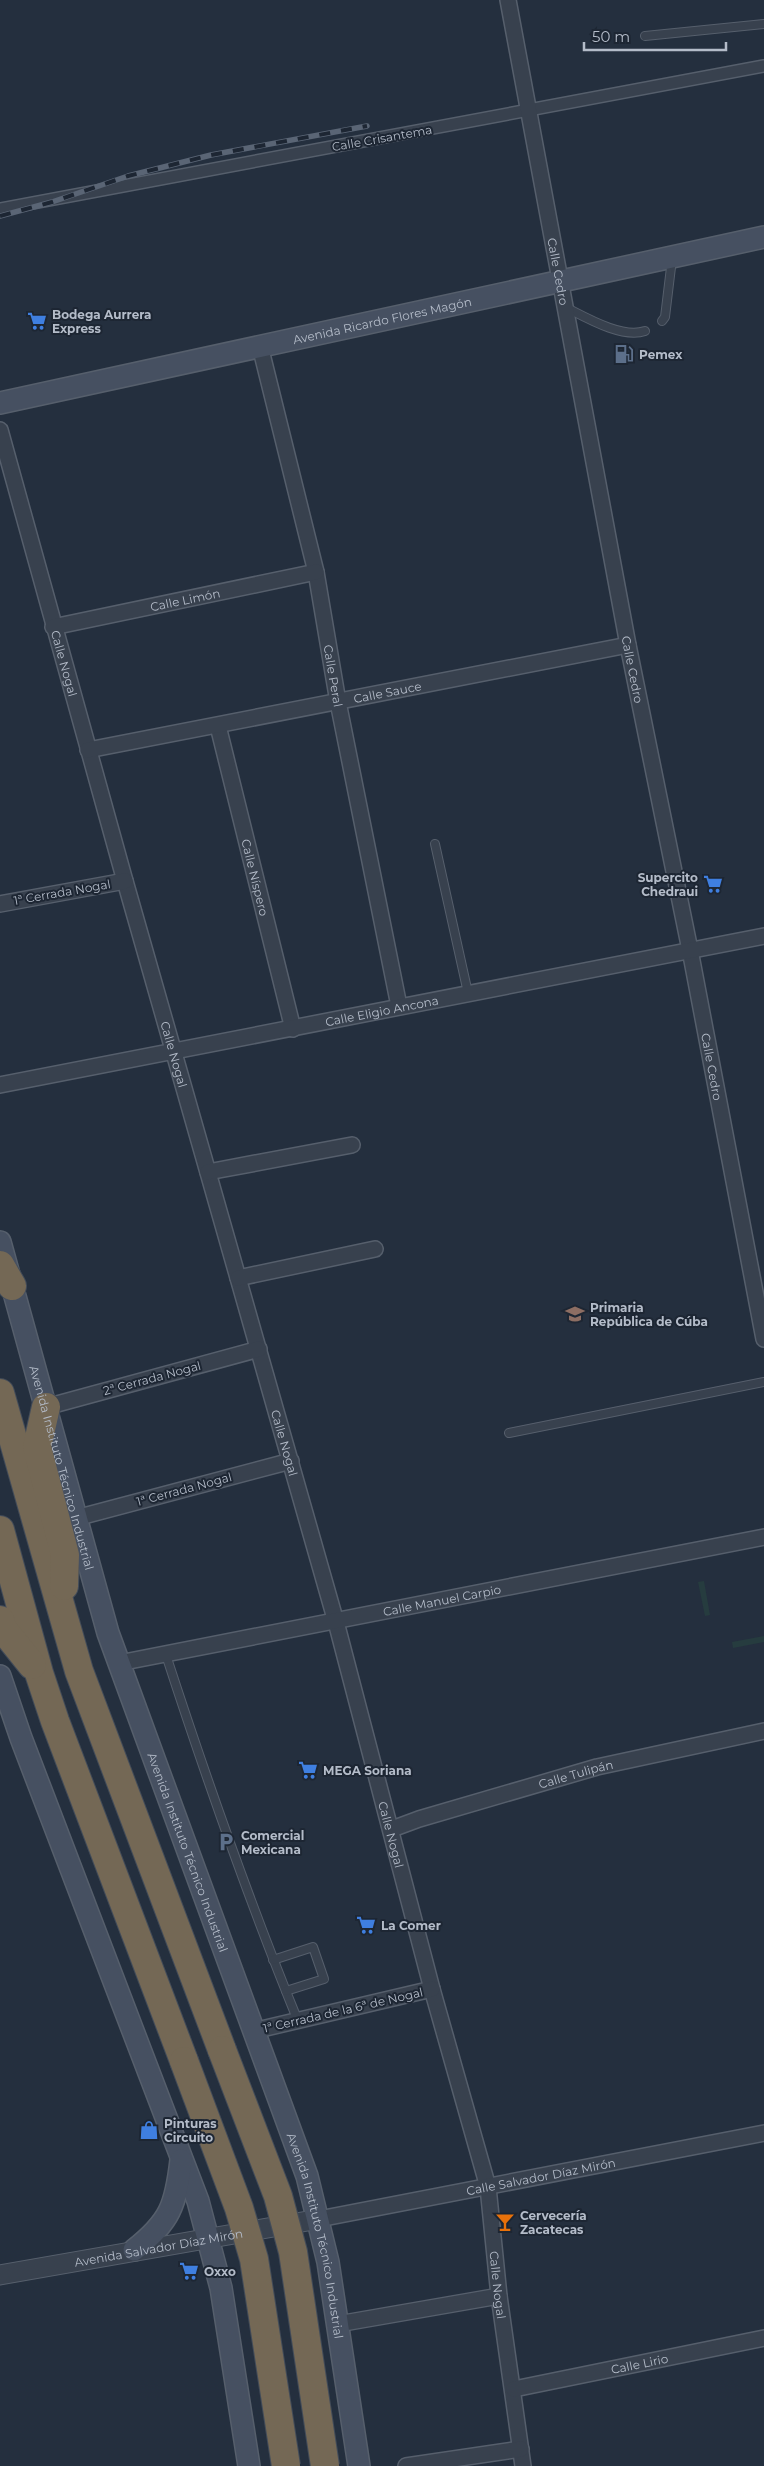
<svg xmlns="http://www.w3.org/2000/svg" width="764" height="2466" font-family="Montserrat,sans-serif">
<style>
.green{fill:#263c3f}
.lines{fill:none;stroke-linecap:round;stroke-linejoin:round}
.service-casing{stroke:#565f6c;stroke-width:10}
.pedestrian-casing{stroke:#565f6c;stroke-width:14}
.minor-casing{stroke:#565f6c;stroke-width:18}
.tertiary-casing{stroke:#565f6c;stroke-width:21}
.secondary-casing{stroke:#565f6c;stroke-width:24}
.motorway-casing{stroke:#434c59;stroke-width:30}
.service{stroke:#38414e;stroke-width:8}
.pedestrian{stroke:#38414e;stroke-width:11}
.minor{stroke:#38414e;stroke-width:15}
.tertiary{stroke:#38414e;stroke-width:19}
.secondary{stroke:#465061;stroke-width:21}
.motorway{stroke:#746855;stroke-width:28}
.rail-casing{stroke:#5a6575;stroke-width:5.5}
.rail{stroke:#1d2633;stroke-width:4;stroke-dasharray:11;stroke-linecap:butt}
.motorway-bridge-casing{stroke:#434c59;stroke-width:30;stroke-linecap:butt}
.motorway-bridge{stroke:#746855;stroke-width:28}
.labels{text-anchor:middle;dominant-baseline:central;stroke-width:4;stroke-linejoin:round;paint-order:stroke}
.street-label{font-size:12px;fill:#b4bcc9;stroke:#1d2633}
.poi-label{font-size:12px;font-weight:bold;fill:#b4bcc9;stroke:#1d2633;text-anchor:start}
</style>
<rect width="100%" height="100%" fill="#242f3e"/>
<g class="green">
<path d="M704 1581 710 1615 705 1616 698 1582Z"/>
<path d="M764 1636V1642L733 1648 732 1642Z"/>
</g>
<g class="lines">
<g class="service-casing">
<g id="service">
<path d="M645 36 764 24"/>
<path d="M565 307C585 317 622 339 645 331"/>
<path d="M662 321 665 317 672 259"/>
<path d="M435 844 468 993"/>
<path d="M509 1433 764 1382"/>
<path d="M166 1655C206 1778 249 1901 298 2021"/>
<path d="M273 1960 313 1947 324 1979 286 1991"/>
</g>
</g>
<g class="pedestrian-casing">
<path id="pedestrian" d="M0 209 764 66"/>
</g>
<g class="minor-casing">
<g id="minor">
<path id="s1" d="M508 0 628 645 690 950 764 1339"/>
<path id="s2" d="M260 346 316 572 338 702 399 1006"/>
<path id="s3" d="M0 430 125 881 336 1622 432 1989 488 2187 499 2296 523 2466"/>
<path id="s4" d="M53 627 316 572"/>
<path id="s5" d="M218 726 293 1029"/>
<path id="s6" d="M88 750 628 645"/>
<path d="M0 904 125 881"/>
<path id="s7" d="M0 1085 764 936"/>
<path d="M208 1172 352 1145"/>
<path d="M238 1278 375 1249"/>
<path d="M46 1407 259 1349"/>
<path d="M76 1518 291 1461"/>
<path id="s8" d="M119 1663 764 1537"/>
<path id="s9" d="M392 1829 419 1819 597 1767 764 1731"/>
<path d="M253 2031 432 1989"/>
<path id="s10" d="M319 2219 764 2133"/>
<path d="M338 2324 499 2296"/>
<path id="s11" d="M514 2389 764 2338"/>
<path d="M406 2466 521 2449"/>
</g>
</g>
<g class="tertiary-casing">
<g id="tertiary">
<path id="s12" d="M0 2275 319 2219"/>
</g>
</g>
<g class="secondary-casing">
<g id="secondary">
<path id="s13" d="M0 403 764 237"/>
<path id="s14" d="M0 1242 108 1633 307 2176 328 2262 359 2466"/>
<path d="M0 1676 21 1738 198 2201 221 2288 249 2466"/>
<path d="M134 2250C170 2222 176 2205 181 2160"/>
</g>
</g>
<g class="motorway-casing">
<g id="motorway">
<path d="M0 1265 12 1286"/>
<path d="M0 1393 79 1671 222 2050"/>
<path d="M46 1407 37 1447 65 1555 64 1586"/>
<path d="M0 1530 39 1673 55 1721 184 2061"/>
<path d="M0 1620 3 1629 32 1665"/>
</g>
</g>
<use href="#service" class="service"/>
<use href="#pedestrian" class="pedestrian"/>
<use href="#minor" class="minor"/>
<use href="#tertiary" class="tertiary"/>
<use href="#secondary" class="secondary"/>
<use href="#motorway" class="motorway"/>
<g class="rail-casing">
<path id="rail" d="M0 216 52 202 128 176 211 155 367 126"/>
</g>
<use href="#rail" class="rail"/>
<g class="motorway-bridge-casing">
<g id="motorway-bridge">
<path d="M222 2050 278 2196 293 2252 325 2466"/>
<path d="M184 2061 239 2208 254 2259 286 2466"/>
</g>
</g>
<use href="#motorway-bridge" class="motorway-bridge"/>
</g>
<defs>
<g id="supermarket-bare" transform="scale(1.5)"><path d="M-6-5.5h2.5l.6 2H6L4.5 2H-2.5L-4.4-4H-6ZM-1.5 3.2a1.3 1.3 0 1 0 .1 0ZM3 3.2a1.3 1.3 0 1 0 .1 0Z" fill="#3f7fe0" stroke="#1d2633" stroke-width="2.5" paint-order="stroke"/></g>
<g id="fuel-bare" transform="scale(1.5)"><path d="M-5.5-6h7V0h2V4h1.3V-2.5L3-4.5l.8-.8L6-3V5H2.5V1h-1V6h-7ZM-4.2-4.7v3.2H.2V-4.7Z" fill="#5c6f8a" stroke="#1d2633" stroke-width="2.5" paint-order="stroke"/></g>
<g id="school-bare" transform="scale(1.5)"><path d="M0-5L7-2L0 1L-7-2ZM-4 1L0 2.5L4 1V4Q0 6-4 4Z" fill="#8d6e63" stroke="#1d2633" stroke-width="2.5" paint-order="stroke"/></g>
<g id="parking-bare" transform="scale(1.5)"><path d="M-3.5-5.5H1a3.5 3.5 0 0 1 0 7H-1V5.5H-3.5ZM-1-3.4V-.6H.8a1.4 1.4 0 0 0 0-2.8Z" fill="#5c6f8a" stroke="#1d2633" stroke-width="2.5" paint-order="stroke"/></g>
<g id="shop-bare" transform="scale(1.5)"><path d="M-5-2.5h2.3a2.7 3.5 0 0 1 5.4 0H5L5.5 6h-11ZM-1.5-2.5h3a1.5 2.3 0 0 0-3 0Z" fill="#3f7fe0" stroke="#1d2633" stroke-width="2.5" paint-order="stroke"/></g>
<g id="bar-bare" transform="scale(1.5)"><path d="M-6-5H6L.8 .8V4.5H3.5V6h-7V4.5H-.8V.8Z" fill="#e8710a" stroke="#1d2633" stroke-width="2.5" paint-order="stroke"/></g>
</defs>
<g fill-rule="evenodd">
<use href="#supermarket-bare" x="37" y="321"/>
<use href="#fuel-bare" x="624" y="354"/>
<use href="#supermarket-bare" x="713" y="884"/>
<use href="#school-bare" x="575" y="1314"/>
<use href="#supermarket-bare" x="308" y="1770"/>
<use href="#parking-bare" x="226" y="1842"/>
<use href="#supermarket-bare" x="366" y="1925"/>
<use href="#shop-bare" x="149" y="2130"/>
<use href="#bar-bare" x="505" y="2222"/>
<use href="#supermarket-bare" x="189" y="2271"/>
</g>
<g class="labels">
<g class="street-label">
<text transform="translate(382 138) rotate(-10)">Calle Crisantema</text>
<text stroke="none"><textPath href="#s1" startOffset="276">Calle Cedro</textPath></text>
<text stroke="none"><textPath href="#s13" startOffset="391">Avenida Ricardo Flores Magón</textPath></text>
<text stroke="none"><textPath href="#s4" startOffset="135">Calle Limón</textPath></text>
<text stroke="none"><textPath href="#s3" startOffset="242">Calle Nogal</textPath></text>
<text stroke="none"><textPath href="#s1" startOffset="681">Calle Cedro</textPath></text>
<text stroke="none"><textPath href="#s2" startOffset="338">Calle Peral</textPath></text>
<text stroke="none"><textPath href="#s6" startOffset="305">Calle Sauce</textPath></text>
<text stroke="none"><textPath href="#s5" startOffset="156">Calle Níspero</textPath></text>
<text transform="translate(62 892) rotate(-10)">1ª Cerrada Nogal</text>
<text stroke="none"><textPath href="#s7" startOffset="389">Calle Eligio Ancona</textPath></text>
<text stroke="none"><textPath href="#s3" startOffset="648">Calle Nogal</textPath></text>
<text stroke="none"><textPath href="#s1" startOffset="1086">Calle Cedro</textPath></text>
<text transform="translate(152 1378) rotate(-15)">2ª Cerrada Nogal</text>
<text stroke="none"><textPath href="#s3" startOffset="1052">Calle Nogal</textPath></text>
<text stroke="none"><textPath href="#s14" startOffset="234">Avenida Instituto Técnico Industrial</textPath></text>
<text transform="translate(184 1489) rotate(-15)">1ª Cerrada Nogal</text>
<text stroke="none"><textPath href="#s8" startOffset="329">Calle Manuel Carpio</textPath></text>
<text stroke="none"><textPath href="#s9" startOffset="192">Calle Tulipán</textPath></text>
<text stroke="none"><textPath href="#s3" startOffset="1458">Calle Nogal</textPath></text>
<text stroke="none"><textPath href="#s14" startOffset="639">Avenida Instituto Técnico Industrial</textPath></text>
<text transform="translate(343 2010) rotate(-13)">1ª Cerrada de la 6ª de Nogal</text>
<text stroke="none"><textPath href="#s10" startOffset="226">Calle Salvador Díaz Mirón</textPath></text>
<text stroke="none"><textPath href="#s14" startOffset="1044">Avenida Instituto Técnico Industrial</textPath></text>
<text stroke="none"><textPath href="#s12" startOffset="161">Avenida Salvador Díaz Mirón</textPath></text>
<text stroke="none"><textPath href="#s3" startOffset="1922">Calle Nogal</textPath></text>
<text stroke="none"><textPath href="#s11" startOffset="128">Calle Lirio</textPath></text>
</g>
<g class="poi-label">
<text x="52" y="314">Bodega Aurrera<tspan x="52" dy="14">Express</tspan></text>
<text x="639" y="354">Pemex</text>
<text x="698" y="877" text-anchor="end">Supercito<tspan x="698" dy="14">Chedraui</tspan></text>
<text x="590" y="1307">Primaria<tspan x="590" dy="14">República de Cúba</tspan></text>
<text x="323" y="1770">MEGA Soriana</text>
<text x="241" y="1835">Comercial<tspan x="241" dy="14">Mexicana</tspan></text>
<text x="381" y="1925">La Comer</text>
<text x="164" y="2123">Pinturas<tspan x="164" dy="14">Circuito</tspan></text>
<text x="520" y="2215">Cervecería<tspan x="520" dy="14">Zacatecas</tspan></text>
<text x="204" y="2271">Oxxo</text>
</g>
</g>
<path d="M584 42v8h142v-8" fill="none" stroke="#b4bcc9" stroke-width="2.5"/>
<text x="592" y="42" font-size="15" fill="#b4bcc9" stroke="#1d2633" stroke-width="4" paint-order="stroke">50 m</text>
</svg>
